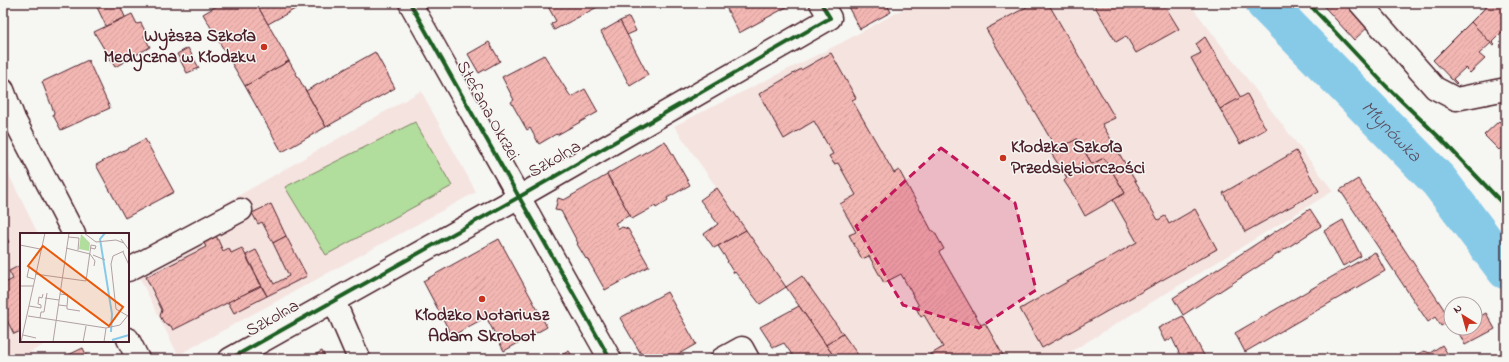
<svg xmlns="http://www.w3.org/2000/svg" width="1509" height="362" font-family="'Indie Flower',sans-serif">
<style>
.built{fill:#f5e3df}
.green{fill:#b1de9c;stroke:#7e7e64}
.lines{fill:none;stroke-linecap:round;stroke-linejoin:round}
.river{stroke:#87cae8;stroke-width:39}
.building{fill:url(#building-hatch);stroke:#4a1f2b}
.minor-casing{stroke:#4a1f2b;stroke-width:25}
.minor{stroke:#f6f6f2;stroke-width:22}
.cycleway-casing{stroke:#f6f6f2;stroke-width:6}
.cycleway{stroke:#1b5e20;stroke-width:4}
.marked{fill:#c2185b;fill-opacity:0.2;stroke:#c2185b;stroke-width:3;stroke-dasharray:8 5;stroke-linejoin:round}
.poi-dot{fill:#c8321e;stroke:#f6f6f2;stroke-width:1.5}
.labels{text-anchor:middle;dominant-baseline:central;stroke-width:3;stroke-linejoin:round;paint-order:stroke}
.poi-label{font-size:18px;font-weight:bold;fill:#4a1f2b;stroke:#f6f6f2;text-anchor:end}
.street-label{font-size:18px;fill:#4a1f2b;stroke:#f6f6f2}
.water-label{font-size:19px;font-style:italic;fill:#5c5264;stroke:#f6f6f2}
.inset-river{fill:none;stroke:#87cae8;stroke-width:2}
.inset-road{fill:none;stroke:#b1a0a2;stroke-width:1}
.view{fill:#e8590c;fill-opacity:0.15;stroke:#e8590c;stroke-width:2}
.inset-edge{fill:none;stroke:#4a1f2b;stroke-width:2}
</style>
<defs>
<pattern id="building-hatch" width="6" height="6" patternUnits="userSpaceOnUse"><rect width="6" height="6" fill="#f3b7b3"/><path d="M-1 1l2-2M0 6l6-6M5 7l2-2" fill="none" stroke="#d29d9a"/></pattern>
</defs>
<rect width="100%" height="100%" fill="#f6f6f2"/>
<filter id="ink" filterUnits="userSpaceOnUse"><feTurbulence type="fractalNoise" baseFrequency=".025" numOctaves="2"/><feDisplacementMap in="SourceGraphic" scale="8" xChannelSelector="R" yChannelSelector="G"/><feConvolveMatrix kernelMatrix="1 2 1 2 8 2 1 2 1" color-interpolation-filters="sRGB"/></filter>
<g filter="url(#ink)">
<g class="built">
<path d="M914 3H1189L1333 191 1059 359H835L674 126 843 42Z"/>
<path d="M421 91 476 192 178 355 130 258Z"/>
<path d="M3 163 38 234H21V341H51L17 359H3Z"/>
</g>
<path class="green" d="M415 122 452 186 326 255 285 187Z"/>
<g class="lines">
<path class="river" id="s1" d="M1265 3 1439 181 1506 270"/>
</g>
<g class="building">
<path d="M95 3H119L125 17 106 26Z"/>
<path d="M222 3H256L289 61 245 86 203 14Z"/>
<path d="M256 3H306L268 24Z"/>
<path d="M546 3H605L554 30 551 24 556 21Z"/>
<path d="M724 3H794L739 33Z"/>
<path d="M846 3H886L891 12 860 29Z"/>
<path d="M1034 3H1048L1115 118 1102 124 1158 220 1165 216 1169 224 1195 209 1217 249 1042 348 1020 309 1137 242 1113 200 1125 193 1104 158 1092 164 1077 139 1057 150 986 29Z"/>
<path d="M1093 3H1163L1179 29 1136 53 1126 36 1116 42Z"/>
<path d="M1321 3H1348L1369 26 1354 40Z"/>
<path d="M1490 3H1506V33L1503 31 1492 42 1495 45 1493 46 1471 22Z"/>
<path d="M132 14 137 24 141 23 146 33 144 36 150 47 115 67 94 32Z"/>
<path d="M629 17 636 31 627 35 620 21Z"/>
<path d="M620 21 648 75 630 86 601 32Z"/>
<path d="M1471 22 1491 43 1479 54 1485 59 1470 73 1465 68 1453 79 1457 83 1456 84 1433 60Z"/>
<path d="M1205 37 1241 98 1220 109 1191 58 1201 53 1196 44Z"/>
<path d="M489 42 500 61 479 73 468 54Z"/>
<path d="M188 48 199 68 187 73 177 54Z"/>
<path d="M375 52 395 88 326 127 306 91Z"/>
<path d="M831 53 856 98 852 100 894 173 899 170 932 231H934L944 249 939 252 981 325 985 323 1005 359H923L943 347 924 315 921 317 916 308 919 306 901 274 884 283 869 256 862 259 849 235 856 232 840 204 856 195 838 163 834 164 829 156 833 154 814 121 784 139 759 94 801 69V70Z"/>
<path d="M544 55 571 97 585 89 598 112 557 135 556 134 539 144 530 128 527 130 511 102 514 100 502 77Z"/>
<path d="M88 60 110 108 61 130 53 115 54 112 42 82Z"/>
<path d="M289 61 326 127 282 152 245 86Z"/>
<path d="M1247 94 1266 129 1240 144 1220 109Z"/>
<path d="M1499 121 1506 128V143L1499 150 1484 135Z"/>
<path d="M145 139 174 192 125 218 96 165Z"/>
<path d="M1077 139 1092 164 1104 158 1125 193 1085 216 1074 196 1064 181 1067 178 1051 153Z"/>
<path d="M665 141 690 185 667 198 668 200 656 208 655 206 632 219 607 174Z"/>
<path d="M1296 151 1319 191 1245 232 1223 193Z"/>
<path d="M607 175 630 215 615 223 619 229 622 227 628 229 649 266 605 290 587 258 586 259 577 244 578 243 561 211 555 210 558 198 564 200Z"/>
<path d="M1358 179 1445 311 1451 307V320L1441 326 1435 317 1428 322 1340 190Z"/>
<path d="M717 188 746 230 714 248 704 234 718 224 700 200Z"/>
<path d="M271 204 286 236 273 243 262 222 258 224 252 213Z"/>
<path d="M1310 209 1321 226 1183 315 1173 298Z"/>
<path d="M1343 220 1361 256 1343 266 1324 231Z"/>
<path d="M213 229 223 251 229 248 231 253 242 248 261 286 173 330 171 326 164 323 160 316 162 310 146 277 206 247 200 235Z"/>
<path d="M746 230 786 287 760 304 735 272 734 273 727 262 728 261 718 246Z"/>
<path d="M3 231 9 242 3 245Z"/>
<path d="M286 236 307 276 267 296 246 255 256 250 274 284 289 276 273 243Z"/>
<path d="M499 239 547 327 504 351 486 317 452 336 423 281Z"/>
<path d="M1375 252 1385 271 1245 352 1235 333Z"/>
<path d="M21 265V331L14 334 3 313V284L13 279 9 271Z"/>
<path d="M802 276 843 334 826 345 786 287Z"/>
<path d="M261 286 267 296 234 313 228 302Z"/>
<path d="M667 292 696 344 670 359H644L620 318Z"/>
<path d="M799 306 826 345 836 359H795L784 343 775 347H773L760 327Z"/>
<path d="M1486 313 1495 329 1465 345 1457 329 1475 328V319Z"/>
<path d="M1183 316 1206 359H1182L1172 338 1165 342 1158 328Z"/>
<path d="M843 334 861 359H836L826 345Z"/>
<path d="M1442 345 1451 359H1416V355L1424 351 1430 353Z"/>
<path d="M83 348 88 359H60Z"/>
<path d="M322 351 326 359H307Z"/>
<path d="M569 351 574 359H554Z"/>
</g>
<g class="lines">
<g class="minor-casing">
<g id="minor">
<path d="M410 3 610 359"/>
<path d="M1360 3 1435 88 1456 99 1506 89"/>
<path d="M3 90 14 119 74 234"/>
<path d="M128 270 241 210"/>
<path d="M334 301 359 359"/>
<path d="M128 339 138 359"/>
<path d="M230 359 519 197 830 18 821 3"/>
<path d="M722 359 742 348 748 359"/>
</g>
</g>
<use href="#minor" class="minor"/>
<g class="cycleway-casing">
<g id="cycleway">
<path d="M410 3 610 359"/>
<path d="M1308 3 1386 86 1442 140 1506 207"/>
<path d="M230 359 519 197 830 18 821 3"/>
</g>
</g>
<use href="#cycleway" class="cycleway"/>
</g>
</g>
<path class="marked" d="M941 148 1015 203 1036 290 979 328 903 305 856 226Z"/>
<g class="poi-dot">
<circle cx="264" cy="47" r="4"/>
<circle cx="1003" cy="158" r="4"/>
<circle cx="482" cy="299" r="4"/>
</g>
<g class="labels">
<g class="poi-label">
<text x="256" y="37">Wyższa Szkoła<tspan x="256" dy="21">Medyczna w Kłodzku</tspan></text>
<text x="1011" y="148" text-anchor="start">Kłodzka Szkoła<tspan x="1011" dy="21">Przedsiębiorczości</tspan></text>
<text x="482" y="316" text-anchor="middle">Kłodzko Notariusz<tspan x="482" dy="21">Adam Skrobot</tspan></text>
</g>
<g class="street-label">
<text transform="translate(487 111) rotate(61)">Stefana Okrzei</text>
<text transform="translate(555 160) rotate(-30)">Szkolna</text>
<text transform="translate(273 319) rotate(-29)">Szkolna</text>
</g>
<g class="water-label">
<text stroke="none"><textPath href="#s1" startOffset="180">Młynówka</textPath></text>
</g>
</g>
<g transform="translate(20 233)">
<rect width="109" height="109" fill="#f6f6f2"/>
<path d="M61 1 70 10 69 18 59 16Z" fill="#b1de9c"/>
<path class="inset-river" d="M85 0 80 6 92 81 91 99M92 107 109 102"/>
<path class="inset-road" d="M64 0 76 9 96 7 104 10M48 4 59 5 58 17M101 6 109 17M0 12 20 16M46 15 70 21M104 18 93 23 91 31 96 76 108 83M103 19 109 32M70 21 75 28 74 33M73 22 85 27M9 35 7 44 14 46M15 41 66 48 71 12 76 13 75 16 71 15M0 53H13M25 65 39 67M39 72 47 73 48 62 40 61M9 73 21 75V72L18 71 19 64 22 65 23 61M47 73V76L60 78M8 83 86 95 100 92 109 81M20 85 21 79H24L27 60M3 102 16 105M1 109 25 0M33 109 49 0M63 109 66 93M84 109 86 95"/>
<path class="view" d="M23 13 103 74 89 93 8 33Z"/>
<rect width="109" height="109" class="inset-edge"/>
</g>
<rect width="1509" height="362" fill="none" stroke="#f6f6f2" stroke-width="16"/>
<rect x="8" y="8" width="1493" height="346" fill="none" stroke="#4a1f2b" stroke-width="1.5" filter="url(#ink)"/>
<g transform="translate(1463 316) rotate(323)"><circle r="19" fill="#f6f6f2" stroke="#b1a0a2"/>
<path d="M0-3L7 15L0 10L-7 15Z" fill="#c8321e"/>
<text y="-6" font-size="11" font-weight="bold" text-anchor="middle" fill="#4a1f2b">N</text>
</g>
</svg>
